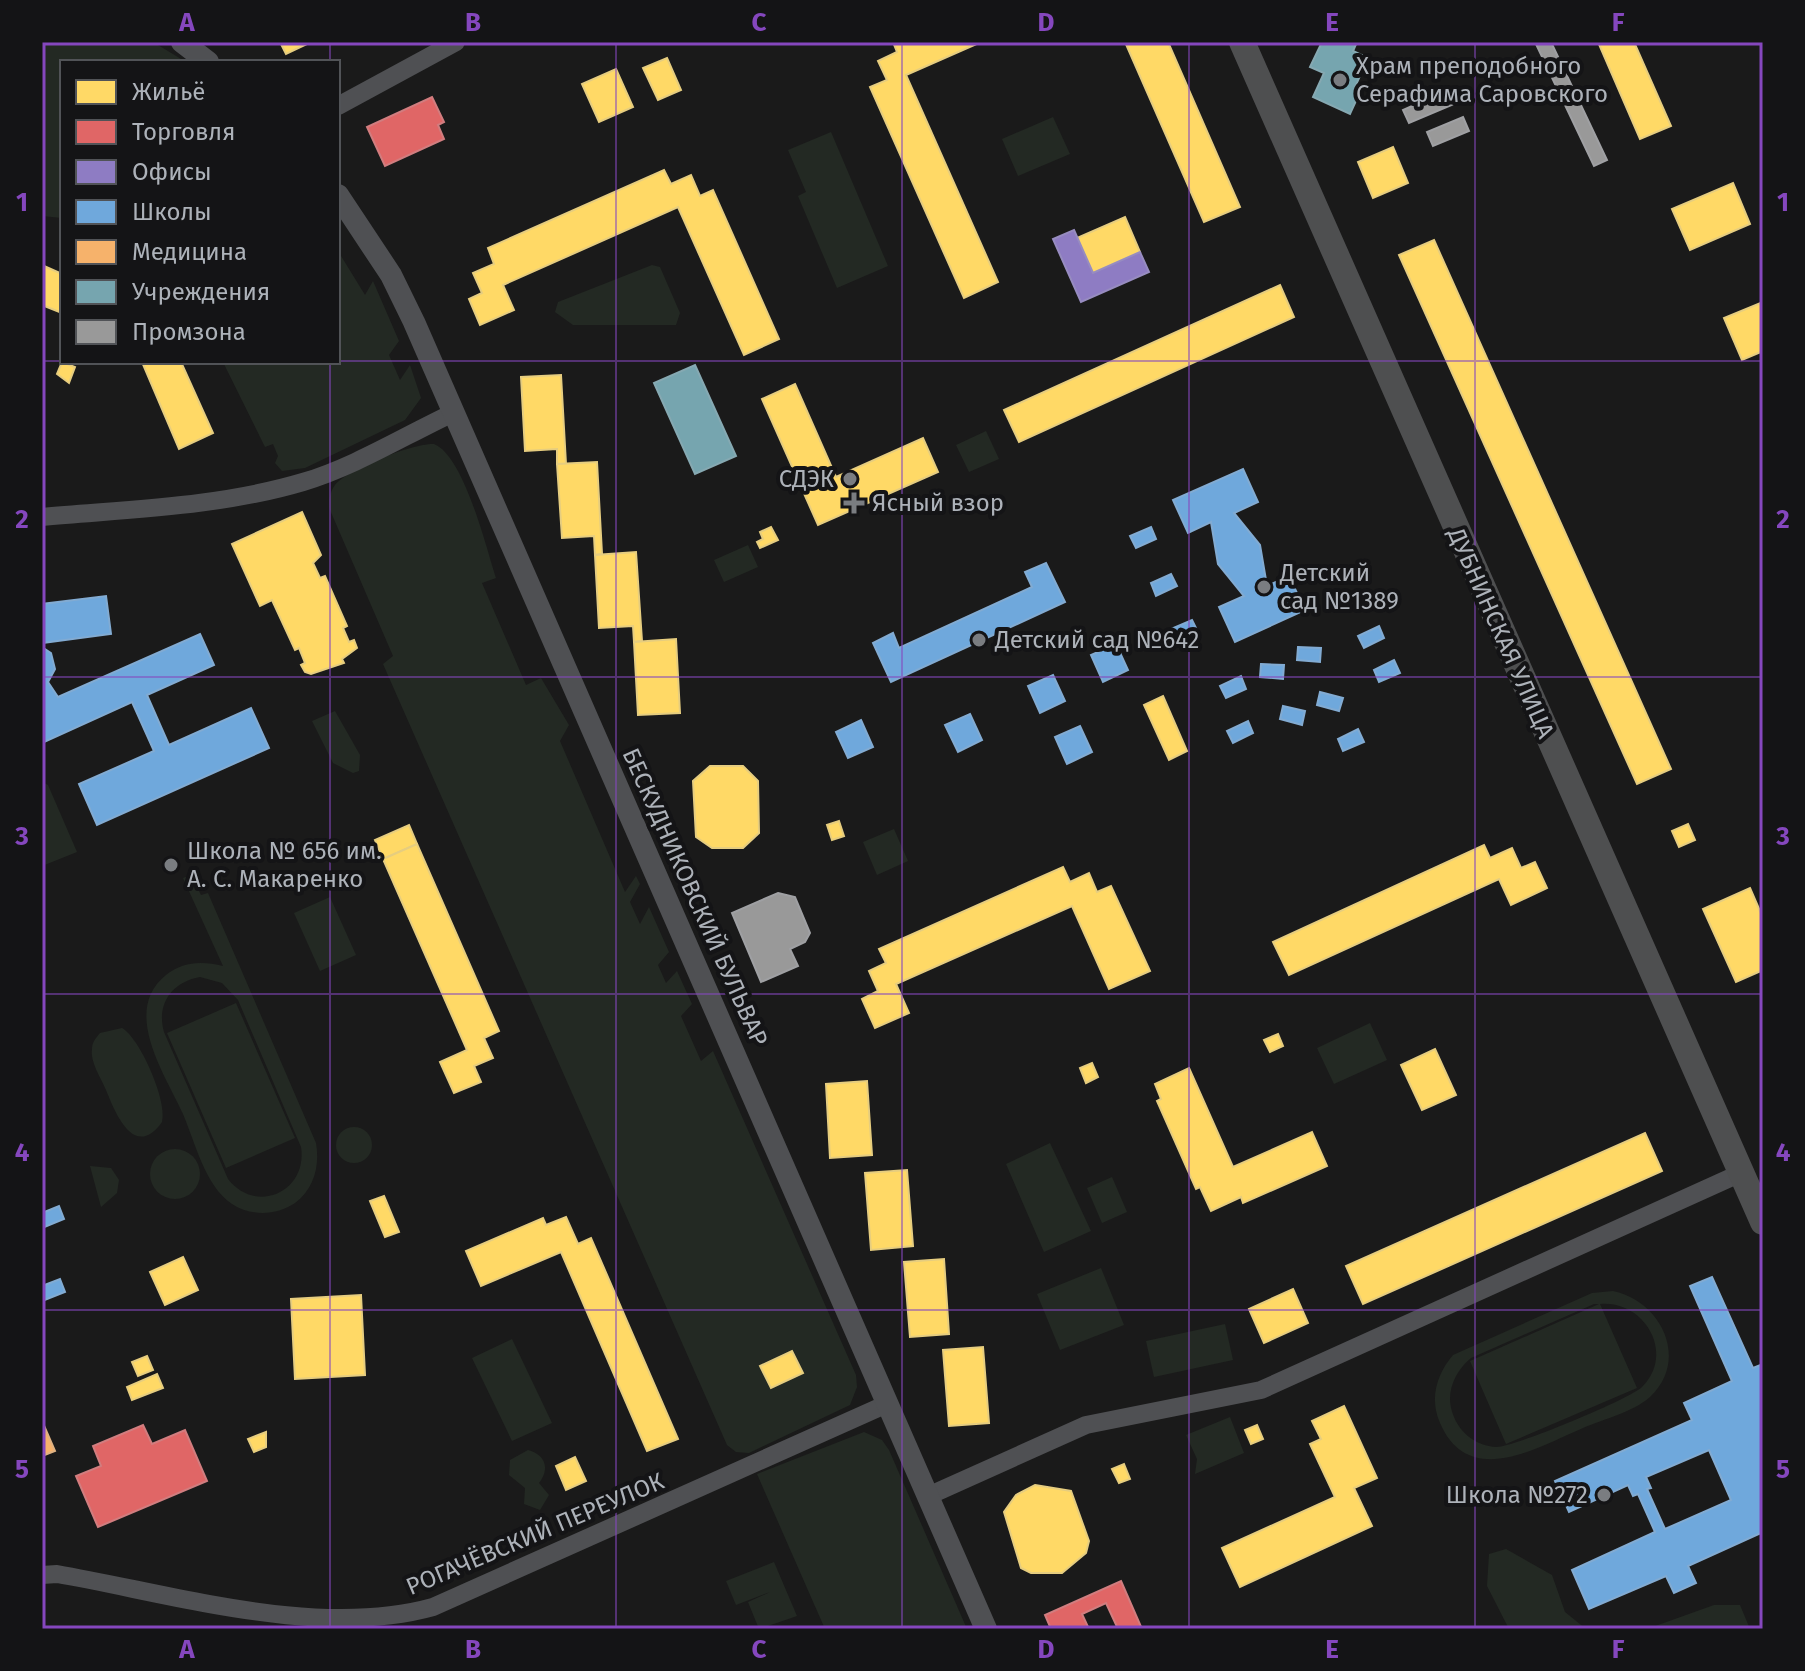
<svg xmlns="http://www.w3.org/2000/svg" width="1805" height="1671" font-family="'Fira Sans',sans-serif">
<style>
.green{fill:#232923;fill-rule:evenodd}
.homes{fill:#ffd966;stroke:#e6cd7f;stroke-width:2}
.shops{fill:#e06666;stroke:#d17d7f;stroke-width:2}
.offices{fill:#8e7cc3;stroke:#978cc0;stroke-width:2}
.schools{fill:#6fa8dc;stroke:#82abd2;stroke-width:2;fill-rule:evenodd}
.health{fill:#f6b26b;stroke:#e0b282;stroke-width:2}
.public{fill:#76a5af;stroke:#86a9b2;stroke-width:2}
.industry{fill:#999;stroke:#9fa0a3;stroke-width:2}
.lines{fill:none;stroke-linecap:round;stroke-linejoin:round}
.minor{stroke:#4f5053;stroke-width:18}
.tertiary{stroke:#4f5053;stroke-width:22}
.secondary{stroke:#4e4f50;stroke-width:26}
.grid{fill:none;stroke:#8547be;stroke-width:2;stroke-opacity:0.55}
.poi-dot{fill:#7a7d81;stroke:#141416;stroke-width:3}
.labels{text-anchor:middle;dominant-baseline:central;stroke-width:8;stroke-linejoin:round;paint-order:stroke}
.poi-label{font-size:24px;fill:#adb2b9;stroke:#141416;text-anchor:start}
.street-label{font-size:24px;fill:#adb2b9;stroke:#141416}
.neatline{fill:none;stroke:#8547be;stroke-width:3}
.grid-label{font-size:26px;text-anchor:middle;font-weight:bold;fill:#8547be}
</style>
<rect width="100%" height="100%" fill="#1a1a1a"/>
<g class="green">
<path d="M42 42H153L186 62H62V218L42 216Z"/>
<path d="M1053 117 1070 154 1018 176 1002 139Z"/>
<path d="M831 132 888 266 837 288 798 196 806 192 788 150Z"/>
<path d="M338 251 365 295 373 281 399 341 389 355 400 380 410 365 421 398 405 420 305 468 282 471 275 463 278 456 273 444 265 447 223 362H338Z"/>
<path d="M652 265 660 267 680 313 676 325H573L555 312 558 302Z"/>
<path d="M986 431 999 459 969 472 956 445Z"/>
<path d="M434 444C464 456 486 547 496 578L482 583 526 685 541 678 569 725 560 741 625 892 636 876 640 884 630 902 640 924 649 907 669 952 658 965 666 983 677 971 692 1004 681 1016 701 1061 713 1051 856 1375 857 1387 850 1405 749 1453 736 1452 727 1445 383 664 393 656 330 510C329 501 329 493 335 485 348 469 413 443 434 444Z"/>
<path d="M748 545 758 567 724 582 714 560Z"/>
<path d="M335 711 360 755 359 771 353 773 333 763 312 721Z"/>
<path d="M42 782 48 785 77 852 42 866Z"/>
<path d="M894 829 908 861 877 875 863 842Z"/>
<path d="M191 875 201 895 208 893 316 1143C320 1166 314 1189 295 1203 276 1216 250 1216 232 1204 205 1186 195 1142 183 1114 165 1074 121 1011 166 975 183 961 203 961 223 966L183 878ZM200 977 222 983 238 1000 301 1147C308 1192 256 1215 228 1179L164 1032C156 1004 172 982 200 977Z"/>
<path d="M330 897 356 955 320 971 294 913Z"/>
<path d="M236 1003 295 1138 226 1168 167 1033Z"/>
<path d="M1370 1023 1387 1060 1334 1084 1317 1048Z"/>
<path d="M122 1028C140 1038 168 1102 162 1122 134 1161 115 1112 106 1090 101 1078 90 1062 92 1049 92 1042 96 1038 100 1033Z"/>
<circle cx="354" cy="1145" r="18"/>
<path d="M1050 1143 1091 1231 1044 1252 1006 1164Z"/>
<circle cx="175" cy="1174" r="25"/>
<path d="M90 1166 111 1168 119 1180 117 1193 101 1207Z"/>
<path d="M1112 1177 1127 1212 1102 1223 1087 1188Z"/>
<path d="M1101 1268 1124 1325 1060 1350 1037 1294Z"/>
<path d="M1613 1291C1661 1301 1690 1359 1650 1397 1633 1412 1604 1419 1583 1428 1538 1447 1469 1490 1440 1423 1429 1398 1437 1374 1453 1355L1592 1293ZM1600 1304C1644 1300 1676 1353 1642 1387 1630 1399 1512 1448 1496 1447 1477 1446 1461 1434 1454 1417 1444 1395 1454 1372 1471 1358L1594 1304H1599L1470 1361 1506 1444 1637 1388Z"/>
<path d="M1225 1324 1233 1360 1154 1377 1146 1341Z"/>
<path d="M512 1339 552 1423 512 1441 472 1358Z"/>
<path d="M1230 1417 1244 1453 1195 1474 1197 1459 1186 1435Z"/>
<path d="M864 1432 882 1440 889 1450 967 1629H825L757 1474Z"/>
<path d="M528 1450C546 1455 550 1469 539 1483L549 1495 540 1510 524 1504 525 1488 509 1475 510 1460Z"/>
<path d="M1506 1549 1552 1575 1565 1612 1586 1629H1509L1487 1586 1489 1554Z"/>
<path d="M774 1562 797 1616 759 1629 748 1602 770 1592 736 1605 726 1581Z"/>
<path d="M1714 1605H1740L1750 1629H1647Z"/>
</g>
<g class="homes">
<path d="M280 42H311L286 54Z"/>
<path d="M893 42H981L906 75 998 282 964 298 870 87 887 80 878 61 897 52Z"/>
<path d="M1125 42H1168L1240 207 1204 222Z"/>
<path d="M1598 42H1634L1671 126 1640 139Z"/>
<path d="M667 58 681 90 658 100 643 68Z"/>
<path d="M616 69 633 107 599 122 582 84Z"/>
<path d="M1393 147 1408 183 1373 198 1358 162Z"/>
<path d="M664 170 671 184 691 175 700 196 713 190 779 339 744 355 678 207 503 285 514 310 480 325 469 299 482 293 473 273 494 264 488 248Z"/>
<path d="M1733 183 1750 224 1690 250 1672 209Z"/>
<path d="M1125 217 1140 252 1093 273 1077 238Z"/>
<path d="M1434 240 1671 769 1637 784 1399 255Z"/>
<path d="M44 266 62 274V313L42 305Z"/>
<path d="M1280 285 1294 317 1019 442 1004 410Z"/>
<path d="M1763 302V351L1742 360 1724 318Z"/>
<path d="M62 362 75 367 69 383 57 374Z"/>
<path d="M142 362H181L213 433 179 449Z"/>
<path d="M561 375 566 464H557V449L525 451 521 377Z"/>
<path d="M795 384 836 477 923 438 938 472 818 525 762 399Z"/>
<path d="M597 462 602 554 595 555 594 536 562 538 557 464Z"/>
<path d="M302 512 321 555 313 563 320 578 325 576 347 626 343 628 349 642 354 640 357 648 342 659 344 663 311 674 305 672 301 665 305 663 299 648 295 650 272 600 260 606 232 544Z"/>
<path d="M771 527 778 540 760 548 757 542 763 539 760 532Z"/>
<path d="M636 552 642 641 634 642 633 626 599 628 595 555Z"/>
<path d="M676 639 680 713 638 715 634 642Z"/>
<path d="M1163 696 1187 751 1169 760 1144 705Z"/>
<path d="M710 766H743L758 781 759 833 743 848H712L696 837 693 781Z"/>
<path d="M839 821 844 836 832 840 827 825Z"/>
<path d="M1688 824 1695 840 1679 847 1672 831Z"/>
<path d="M409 825 417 844 383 859 375 840Z"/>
<path d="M417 844 499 1031 484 1038 493 1058 474 1066 481 1082 454 1093 440 1062 467 1050 383 859Z"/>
<path d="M1484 845 1490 858 1512 848 1521 868 1535 862 1547 888 1511 905 1499 879 1289 975 1273 942Z"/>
<path d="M1063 867 1070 882 1089 873 1097 892 1111 886 1150 971 1109 989 1072 906 896 984 909 1013 875 1028 862 999 878 991 869 971 886 963 879 949Z"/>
<path d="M1750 888 1763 918V970L1736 982 1703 909Z"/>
<path d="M1278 1034 1283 1046 1270 1052 1264 1040Z"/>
<path d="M1435 1049 1456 1095 1422 1110 1401 1065Z"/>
<path d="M1092 1063 1098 1077 1086 1083 1080 1068Z"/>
<path d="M1189 1068 1233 1167 1312 1132 1327 1166 1243 1203 1241 1197 1211 1211 1200 1187 1196 1189 1157 1101 1161 1099 1155 1084Z"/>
<path d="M867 1081 872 1155 830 1158 826 1084Z"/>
<path d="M1645 1133 1662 1171 1363 1304 1346 1266Z"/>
<path d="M907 1170 913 1246 871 1250 865 1173Z"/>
<path d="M384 1196 399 1232 385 1237 370 1201Z"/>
<path d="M566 1217 578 1244 591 1238 678 1439 647 1451 561 1252 481 1286 466 1251 543 1218 546 1225Z"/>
<path d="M183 1257 198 1290 165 1305 150 1272Z"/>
<path d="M944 1259 949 1334 910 1337 904 1262Z"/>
<path d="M1293 1289 1308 1323 1264 1343 1249 1309Z"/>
<path d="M361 1295 365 1375 295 1379 291 1299Z"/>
<path d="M983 1347 989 1423 949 1426 943 1350Z"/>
<path d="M792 1351 803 1373 771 1388 760 1366Z"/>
<path d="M147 1356 153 1370 138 1376 132 1362Z"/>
<path d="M157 1374 163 1388 132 1400 127 1387Z"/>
<path d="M1344 1406 1377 1478 1354 1488 1372 1526 1240 1587 1222 1548 1335 1497 1310 1444 1321 1439 1312 1421Z"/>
<path d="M1257 1425 1263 1439 1251 1444 1245 1430Z"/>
<path d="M266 1432V1447L254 1452 248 1439Z"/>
<path d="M575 1457 586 1481 566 1490 556 1466Z"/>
<path d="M1124 1464 1130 1479 1119 1483 1112 1469Z"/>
<path d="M1035 1485 1071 1491 1089 1541 1086 1553 1062 1573H1031L1021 1568 1004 1512 1016 1495Z"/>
</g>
<g class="shops">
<path d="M432 97 444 122 438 125 444 139 385 166 367 127Z"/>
<path d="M143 1425 152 1444 185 1430 207 1481 98 1527 76 1476 101 1466 93 1446Z"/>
<path d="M1121 1581 1142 1629H1118L1106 1603 1082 1614 1089 1629H1051L1045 1615Z"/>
</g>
<path class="offices" d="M1074 230 1093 273 1140 252 1149 272 1081 302 1053 239Z"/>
<g class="schools">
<path d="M1243 469 1258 502 1234 513 1260 545 1267 586 1289 576 1305 610 1235 642 1219 607 1244 596 1218 564 1211 522 1188 533 1173 500Z"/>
<path d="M1151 527 1156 539 1136 548 1130 536Z"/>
<path d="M1046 563 1065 602 891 682 873 643 893 633 899 648 1032 587 1025 572Z"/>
<path d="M1171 574 1177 586 1156 596 1151 583Z"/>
<path d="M106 596 111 634 42 643V604Z"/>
<path d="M1192 620 1198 632 1177 642 1171 629Z"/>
<path d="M1379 626 1384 638 1364 648 1358 636Z"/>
<path d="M200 634 214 665 147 695 169 745 251 708 269 748 97 825 79 784 154 751 132 702 42 743V647L51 653 55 669 48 682 58 697Z"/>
<path d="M1116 644 1128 670 1103 682 1091 655Z"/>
<path d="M1298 647 1321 648 1320 662 1297 660Z"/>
<path d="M1394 660 1400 673 1379 682 1374 670Z"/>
<path d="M1261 664 1284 665 1283 679 1260 677Z"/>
<path d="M1053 675 1065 701 1040 713 1028 686Z"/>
<path d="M1241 676 1246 689 1226 698 1220 686Z"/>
<path d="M1320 692 1343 698 1339 711 1317 705Z"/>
<path d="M1283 706 1305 711 1302 725 1280 719Z"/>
<path d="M970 714 982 740 958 752 945 725Z"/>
<path d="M861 720 873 747 848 758 836 732Z"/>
<path d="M1248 721 1253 733 1233 743 1227 731Z"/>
<path d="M1080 726 1092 752 1067 764 1055 737Z"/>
<path d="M1358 729 1364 742 1343 751 1338 739Z"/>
<path d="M59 1206 64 1219 42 1228V1213Z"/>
<path d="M1712 1277 1753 1368 1763 1364V1532L1688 1566 1696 1583 1674 1593 1666 1576 1589 1609 1572 1570 1655 1532 1638 1494 1633 1496 1628 1485 1569 1512 1555 1481 1692 1420 1684 1403 1732 1381 1690 1286ZM1709 1450 1731 1500 1665 1529 1647 1489 1651 1488 1646 1477Z"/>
<path d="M60 1279 65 1292 42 1301V1286Z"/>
</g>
<path class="health" d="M42 1421 55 1451 42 1456Z"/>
<g class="public">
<path d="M1322 42H1357L1353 51 1368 58 1355 87 1361 90 1350 114 1313 97 1324 73 1310 67Z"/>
<path d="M695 365 736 456 695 474 654 383Z"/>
</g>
<g class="industry">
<path d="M1535 42H1551L1607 160 1594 166Z"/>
<path d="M1448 90 1454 104 1409 123 1403 110Z"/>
<path d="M1463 117 1469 131 1433 146 1427 132Z"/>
<path d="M778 893 795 897 810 933 805 942 790 949 798 966 761 982 732 913Z"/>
</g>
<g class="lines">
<g class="minor">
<path d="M338 106 456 42"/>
<path d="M42 517C129 509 219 507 303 482 354 467 404 436 453 413"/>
<path d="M928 1496 1086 1425 1261 1390 1741 1173"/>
<path d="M42 1575 57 1574C173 1594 318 1639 433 1607L887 1404"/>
</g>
<g class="tertiary">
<path d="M182 42 208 62"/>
<path d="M338 195 391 275 414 322 986 1629"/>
</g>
<path class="secondary" d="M1242 42 1763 1222"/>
</g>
<path class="grid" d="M330 42V62M616 42V1629M902 42V1629M1189 42V1629M1475 42V1629M42 361H62M338 361H1763M330 362V1629M42 677H1763M42 994H1763M42 1310H1763"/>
<g class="poi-dot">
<circle cx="1340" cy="80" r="8"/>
<circle cx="850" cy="479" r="8"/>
<path d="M850 491h8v8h8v8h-8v8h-8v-8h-8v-8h8z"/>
<circle cx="1264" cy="587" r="8"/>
<circle cx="979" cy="640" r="8"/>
<circle cx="171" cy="865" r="8"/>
<circle cx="1604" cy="1495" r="8"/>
</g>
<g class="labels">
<g class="poi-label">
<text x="1356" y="66">Храм преподобного<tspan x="1356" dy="28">Серафима Саровского</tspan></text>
<text x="834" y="479" text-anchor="end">СДЭК</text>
<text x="872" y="503">Ясный взор</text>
<text x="1280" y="573">Детский<tspan x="1280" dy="28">сад №1389</tspan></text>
<text x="995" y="640">Детский сад №642</text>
<text x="187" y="851">Школа № 656 им.<tspan x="187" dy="28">А. С. Макаренко</tspan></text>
<text x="1588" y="1495" text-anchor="end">Школа №272</text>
</g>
<g class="street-label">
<text transform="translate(1501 633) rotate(66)">ДУБНИНСКАЯ УЛИЦА</text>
<text transform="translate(695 897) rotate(66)">БЕСКУДНИКОВСКИЙ БУЛЬВАР</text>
<text transform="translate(535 1534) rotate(-23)">РОГАЧЁВСКИЙ ПЕРЕУЛОК</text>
</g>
</g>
<rect width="1805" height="1671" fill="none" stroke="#141416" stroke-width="88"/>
<rect x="60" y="60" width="280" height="304" fill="#141416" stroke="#515357" stroke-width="2"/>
<rect x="76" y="80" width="40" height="24" fill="#ffd966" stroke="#515357" stroke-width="2"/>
<text x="132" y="100" font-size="24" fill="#adb2b9">Жильё</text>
<rect x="76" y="120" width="40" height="24" fill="#e06666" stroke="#515357" stroke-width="2"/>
<text x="132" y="140" font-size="24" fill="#adb2b9">Торговля</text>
<rect x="76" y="160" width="40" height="24" fill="#8e7cc3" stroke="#515357" stroke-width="2"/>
<text x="132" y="180" font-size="24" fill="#adb2b9">Офисы</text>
<rect x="76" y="200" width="40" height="24" fill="#6fa8dc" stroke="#515357" stroke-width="2"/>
<text x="132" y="220" font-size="24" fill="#adb2b9">Школы</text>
<rect x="76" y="240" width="40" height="24" fill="#f6b26b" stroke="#515357" stroke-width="2"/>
<text x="132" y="260" font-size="24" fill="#adb2b9">Медицина</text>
<rect x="76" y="280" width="40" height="24" fill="#76a5af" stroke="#515357" stroke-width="2"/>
<text x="132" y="300" font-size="24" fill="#adb2b9">Учреждения</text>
<rect x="76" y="320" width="40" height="24" fill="#999999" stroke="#515357" stroke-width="2"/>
<text x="132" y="340" font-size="24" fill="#adb2b9">Промзона</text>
<rect x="44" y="44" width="1717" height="1583" class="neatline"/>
<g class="grid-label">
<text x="187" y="31">A</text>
<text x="473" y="31">B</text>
<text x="759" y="31">C</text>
<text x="1046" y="31">D</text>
<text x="1332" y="31">E</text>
<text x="1618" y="31">F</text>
<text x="22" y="211">1</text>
<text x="1783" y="211">1</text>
<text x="22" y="528">2</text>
<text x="1783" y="528">2</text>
<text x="22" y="845">3</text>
<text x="1783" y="845">3</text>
<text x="22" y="1161">4</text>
<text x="1783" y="1161">4</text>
<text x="22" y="1478">5</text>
<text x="1783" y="1478">5</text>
<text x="187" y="1658">A</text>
<text x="473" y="1658">B</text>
<text x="759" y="1658">C</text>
<text x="1046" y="1658">D</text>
<text x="1332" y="1658">E</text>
<text x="1618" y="1658">F</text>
</g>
</svg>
